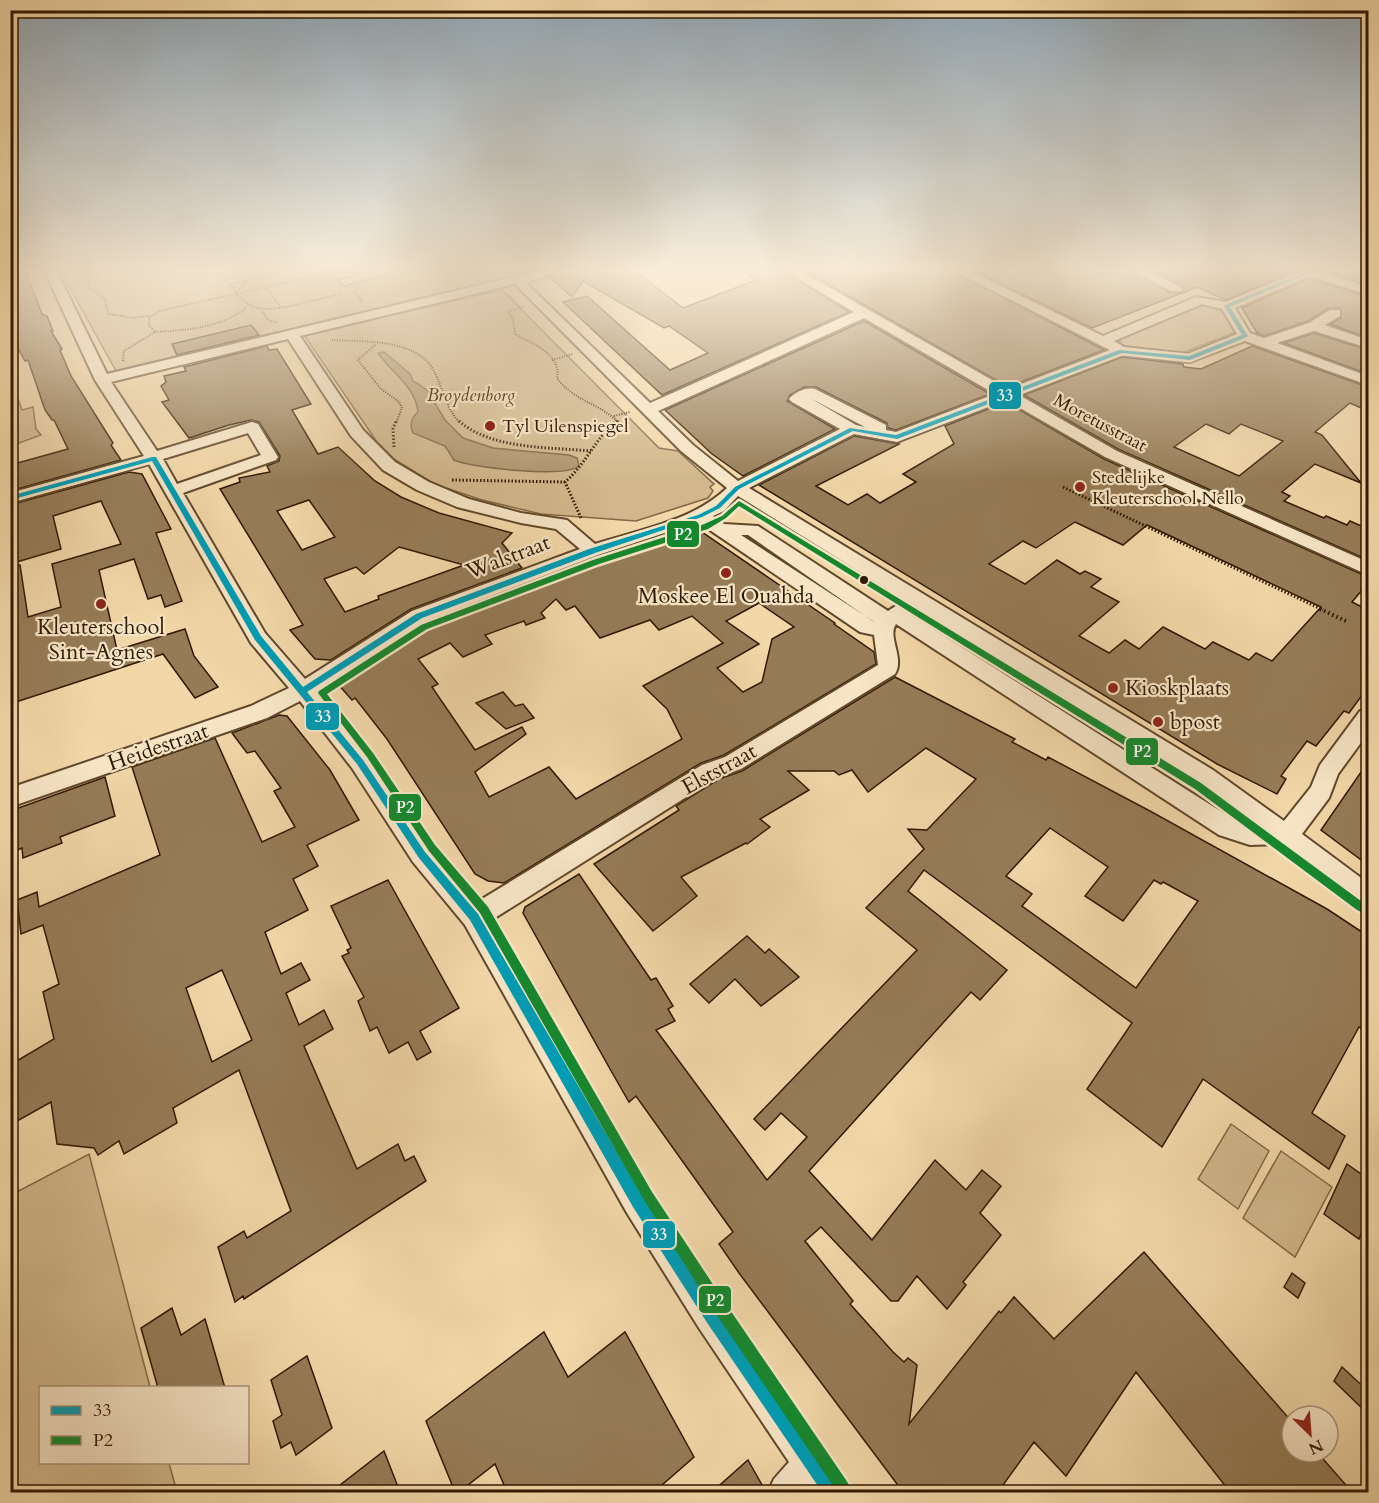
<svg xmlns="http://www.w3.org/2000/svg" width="1379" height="1503" font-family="Cardo,serif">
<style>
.green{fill:#d1b78b;stroke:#816846;stroke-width:1.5}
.water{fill:#b0966f;stroke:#7d6443;stroke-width:1.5}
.building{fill:#957c57;stroke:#311900;stroke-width:1.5;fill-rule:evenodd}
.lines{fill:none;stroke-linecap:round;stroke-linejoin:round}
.minor-casing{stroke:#61482a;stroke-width:4}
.path-far2{stroke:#311900;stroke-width:2;stroke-dasharray:1 1.5;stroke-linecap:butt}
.path-far1{stroke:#311900;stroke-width:3;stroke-dasharray:1.5 2;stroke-linecap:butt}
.path{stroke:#311900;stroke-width:4;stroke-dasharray:1.5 3;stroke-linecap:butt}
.minor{fill:#f7e5c6;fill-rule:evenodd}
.bus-1-casing{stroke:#f7e5c6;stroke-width:5}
.bus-2-casing{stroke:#f7e5c6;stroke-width:5}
.bus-1{fill:#009cb4;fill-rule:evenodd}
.bus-2{fill:#15882e;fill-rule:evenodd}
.poi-dot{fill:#8f2418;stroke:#f7e5c6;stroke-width:2}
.bus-dot{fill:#311900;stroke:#f7e5c6;stroke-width:2}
.labels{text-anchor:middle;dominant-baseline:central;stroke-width:4.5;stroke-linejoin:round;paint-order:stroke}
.far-park-label{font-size:18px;font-style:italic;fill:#61482a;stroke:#f7e5c6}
.far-street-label{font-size:18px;fill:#311900;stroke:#f7e5c6}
.far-poi-label{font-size:18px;fill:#311900;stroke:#f7e5c6;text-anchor:start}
.street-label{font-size:22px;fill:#311900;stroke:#f7e5c6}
.poi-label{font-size:22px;fill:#311900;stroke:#f7e5c6}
.line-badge{stroke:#f7e5c6;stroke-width:2}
.badge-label{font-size:16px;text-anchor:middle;font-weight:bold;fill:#fff}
</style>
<rect width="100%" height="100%" fill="#f2d7a8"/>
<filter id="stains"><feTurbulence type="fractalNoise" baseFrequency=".00333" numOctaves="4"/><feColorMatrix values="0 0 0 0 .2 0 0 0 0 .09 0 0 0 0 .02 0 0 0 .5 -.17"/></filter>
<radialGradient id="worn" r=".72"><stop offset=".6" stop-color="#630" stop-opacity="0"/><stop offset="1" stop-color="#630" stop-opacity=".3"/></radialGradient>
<g class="green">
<path d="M61 272H534L116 371Z"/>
<path d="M502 290 659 448 678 451 714 484 710 487 713 491 708 498 636 521 541 514 482 500 434 484 394 459 377 442 304 335Z"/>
<path d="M1205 305 1224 310 1236 332 1177 355 1126 348 1120 343 1119 339 1125 335Z"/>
<path d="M11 378 22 410 33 407 36 429 41 435 11 446Z"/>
<path d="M1231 1124 1269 1151 1238 1209 1198 1179Z"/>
<path d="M1281 1151 1332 1187 1295 1257 1243 1218Z"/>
<path d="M89 1154 150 1387 40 1388V1462L169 1463 177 1492H11V1195Z"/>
</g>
<path class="water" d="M384 352 410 374 413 381 427 390 445 420 463 438 493 448 569 455 577 458 579 466C566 478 471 468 454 460L445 446 413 433C409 424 411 418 418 412 415 385 391 373 378 353Z"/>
<g class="building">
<path d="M10 272H26L42 314 47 316 53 331H51L62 349 60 350 71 376 113 443 111 445 121 460 10 491V465L68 449 54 420H52L45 410 28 360 25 361 15 343 10 324Z"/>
<path d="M558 272H636L683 308 756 280 743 272H785L849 312 662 395 563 302 587 296 670 370 708 353 669 326 664 328 583 281 572 297 549 277Z"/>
<path d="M807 272H954L1104 350 1008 387Z"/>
<path d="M977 272H1131L1171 293H1182L1092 328Z"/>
<path d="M1155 272H1293L1226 300 1197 287 1184 293V286Z"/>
<path d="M1329 272 1353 276 1356 273 1368 278V285Z"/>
<path d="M1310 278 1368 297V338L1330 324 1341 318 1340 308H1329L1308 321 1264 336 1257 333 1242 308Z"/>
<path d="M864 321 990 394 896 430 888 428 887 423 816 387H804L790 395 787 401 835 429 743 476 712 454 665 410Z"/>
<path d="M251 325 259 335 177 355 172 344Z"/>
<path d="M1314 333 1368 350V374L1284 343Z"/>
<path d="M267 346 269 350 277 349 311 404 292 410 318 454 338 447 375 481 401 497 439 513 512 533 502 543 522 568 411 609 331 660 315 659 290 630 303 625 220 489 240 482 239 478 270 472 267 466 279 461 280 456 259 422 251 420 229 425 189 438 162 402 169 400 161 386 166 382 164 376 186 371 184 367ZM309 500 335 537 302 550 277 511ZM399 547 464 565 378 596 379 599 345 612 324 579 356 567 364 574Z"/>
<path d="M1252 346 1368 387V411L1350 403 1315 432 1322 435 1361 483 1315 464 1282 492 1290 496 1284 501 1324 518 1326 516 1347 525 1350 521 1368 529V560L1118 449 1024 395 1122 357 1183 364 1184 367 1201 369ZM1206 424 1229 434 1241 424 1283 441 1239 476 1174 447Z"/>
<path d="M1006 402 1104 459 1368 577V583L1352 602 1368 610V687L1349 713 1344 711 1316 746 1307 741 1281 776 1286 779 1277 794 1217 764 759 485 854 436 899 444 816 486 848 505 867 494 880 503 916 482 903 474 954 444 945 426ZM1075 522 1123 545 1147 525 1321 607 1272 661 1256 653 1249 660 1213 642 1205 649 1163 627 1139 649 1125 640 1109 653 1079 636 1119 602 1091 587 1101 579 1085 571 1080 574 1057 560 1025 584 989 564 1023 541 1036 548Z"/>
<path d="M129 472 142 474 171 529 156 533 182 601 165 607 161 595 148 599 134 559 99 570 117 650 185 629 194 656 218 687 195 698 163 654 10 704V566L20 565 28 617 61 607 52 564 121 544 101 501 53 516 61 549 10 564V505Z"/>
<path d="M691 528H696L835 623 834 624 874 652 876 664 724 755 701 763 504 883 488 881 475 874 387 739 355 698 352 700 337 683 338 680 427 623 533 582ZM556 599 566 610 575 606 600 638 650 620 659 630 692 616 723 643 643 686 667 709 682 739 576 799 549 767 489 797 475 772 526 734 522 727 475 750 432 687 438 684 418 659 450 643 463 657 492 644 485 635 524 621 526 625 545 618 541 613ZM759 603 794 627 772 639 762 682 743 692 717 668 759 644 726 621Z"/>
<path d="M895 677 1015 739 1012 742 1046 760 1048 757 1150 811 1327 909 1368 936V1033L1359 1027 1312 1113 1345 1136 1329 1169 1203 1079 1162 1147 1087 1089 1132 1023 924 870 908 891 1007 970 980 1000 971 992 809 1171 872 1240 935 1160 966 1190 982 1170 1001 1186 980 1213 1001 1235 963 1282 966 1285 947 1309 917 1276 898 1301H891L821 1227 805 1241 853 1301 850 1304 893 1352 904 1362 908 1358 917 1365 909 1424 999 1311 1001 1313 1014 1297 1054 1339 1144 1252 1292 1422V1452H1317L1352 1492H1230L1136 1372 1066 1476 1034 1442 998 1492H903L739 1273 719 1244 733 1232 636 1096 629 1102 610 1069 523 913 525 907 579 874 651 980 656 978 673 1006 668 1009 675 1021 656 1030 767 1180 807 1137 781 1113 765 1130 754 1119 917 950 866 908 924 849 908 829 927 830 976 779 926 748 868 792 852 770 839 775 834 771H788L809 790 760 819 770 827 747 844 746 843 681 877 697 896 653 931 594 864 679 810 676 806 719 779 742 771ZM1050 828 1108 867 1085 896 1123 921 1154 880 1161 884 1163 882 1198 901 1136 988 1022 906 1032 894 1006 876Z"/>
<path d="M503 692 515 706 523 704 534 718 506 729 476 703Z"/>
<path d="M279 715 287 716 330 770 359 820 307 845 318 866 293 879 308 910 265 932 281 974 301 963 310 980 286 993 299 1025 324 1010 333 1029 304 1046 357 1169 398 1144 405 1161 414 1156 426 1181 244 1299 243 1296 235 1302 218 1247 244 1231 247 1238 291 1211 239 1070 173 1108 177 1123 124 1154 119 1141 98 1155 94 1148 57 1144 51 1102 10 1125V1065L54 1039 43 992 59 984 43 925 21 934 17 900 37 892 39 907 160 855 132 767 215 738 262 842 295 827 274 791 281 788 255 751 247 753 232 733ZM222 970 252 1040 212 1062 186 988Z"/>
<path d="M1368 762V865L1321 830Z"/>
<path d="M105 777 115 816 60 837 62 843 23 858 22 848 10 853V811Z"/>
<path d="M388 880 459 1008 420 1031 431 1052 417 1060 408 1042 389 1053 377 1027 370 1031 358 1001 364 997 342 956 349 953 347 950 351 948 331 906Z"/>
<path d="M747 936 765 953 769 949 799 977 761 1006 735 979 709 1003 690 984Z"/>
<path d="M1347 1164 1368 1179V1218L1359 1239 1324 1214Z"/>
<path d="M1292 1273 1305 1283 1298 1298 1284 1287Z"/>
<path d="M172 1308 181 1335 205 1319 225 1388H158L141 1328Z"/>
<path d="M544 1332 568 1377 625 1332 694 1457 654 1492H507L495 1464 459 1492H455L426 1421Z"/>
<path d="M307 1356 332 1428 296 1455 291 1442 281 1448 273 1421 282 1415 271 1380Z"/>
<path d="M1342 1367 1368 1391V1414L1334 1381Z"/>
<path d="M384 1451 400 1492H331Z"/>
<path d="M748 1460 766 1492H712Z"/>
</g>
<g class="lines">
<g class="minor-casing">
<g id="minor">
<path d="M45 272H57L107 374 534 272H556L526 283 650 403 854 312 787 272H802L1008 389 1110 350 956 272H972L1103 336 1196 297 1226 302 1299 272H1322L1368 287V295L1310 276 1235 308 1250 333 1264 338 1309 323 1330 310H1340V316L1325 325 1368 340V348L1314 331 1277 343 1368 376V385L1245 341 1190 362 1122 355 1019 395 1117 451 1368 562V575L1105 457 1006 400 897 442 854 434 749 488 1213 770 1284 821 1311 787 1320 765 1360 711 1368 709V733L1338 774 1329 798 1302 834 1368 883V908L1359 905 1279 844 1250 845 1219 835 896 624C887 637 905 658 895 674L741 769 718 777 490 921 649 1191 723 1304 844 1479 850 1492H768L774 1479 789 1462 699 1328 627 1213 465 925 413 862 352 768 300 701 267 718 10 807V788L251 706 289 688 251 643 149 464 10 503V493L144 456 95 380ZM515 284 681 451 727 488C693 521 639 530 595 544L567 520 521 513 469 499 429 482 395 462 363 430 300 336ZM1202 304 1222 309 1237 334 1188 354 1124 347 1114 341ZM864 318 995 394 896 432 886 430V425L815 389C806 387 795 392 789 399L792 402 840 429 738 481 693 445 658 411ZM288 339 351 436 383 470 417 490 457 507 521 523 556 529 580 549 412 611 305 679 265 633 183 493 276 460 278 457 258 424 252 422 157 451 111 382ZM810 398 865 427 856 425ZM248 433 261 455 177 484 163 459ZM738 496 905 600 888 611 758 526 724 524 713 516 724 511ZM698 522 860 632 874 635 878 665 725 757 702 765 477 902 431 848 368 756 316 692 426 621 598 555ZM741 535H748L874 622 873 621ZM919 609 1197 782 1253 825 1236 821 911 615Z"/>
<path d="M370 272H394L345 285 339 281Z"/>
<path d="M1133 272H1150L1183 288 1182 291H1172Z"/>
</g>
</g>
<g class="path-far2">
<path d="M98 272 88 282V287L105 299 108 314 133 318 149 316"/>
<path d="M219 272C240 295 244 314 280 308"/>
<path d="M333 272 266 287 281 308 341 294"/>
<path d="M246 281 236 294 266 287"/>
<path d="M231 284 282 272"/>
<path d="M354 291 363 302"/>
<path d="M236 294 159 311 149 318V325L155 332C187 330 222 328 247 307"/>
<path d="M507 294 521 308"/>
<path d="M524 307 508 311 513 320 515 334C531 343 562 354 557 378 573 401 600 403 619 423"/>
<path d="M263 312 268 320 278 323"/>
<path d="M332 340C364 342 419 338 435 373 443 390 446 408 460 423"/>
<path d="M375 345 358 360 380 388 399 402 402 408 396 423"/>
<path d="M552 360 573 354"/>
<path d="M123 361 124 351 155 332"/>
<path d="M614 416 630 412"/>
<path d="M614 423 617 420"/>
</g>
<g class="path-far1">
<path d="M459 421C492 450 550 447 591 451"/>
<path d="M617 421 620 424"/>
<path d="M394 447 393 429 396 421"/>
<path d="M452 480 565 482"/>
<path d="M1063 487 1323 610"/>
<path d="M581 518 565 482C586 464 595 439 616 421"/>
</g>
<path class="path" d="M1320 609 1348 622"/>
<use href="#minor" class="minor"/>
<g class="bus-1-casing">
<path id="bus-1" d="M1306 272H1312L1230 307 1248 336 1247 337 1190 360 1122 353 897 439 853 431 739 489 720 508 702 517 595 553 422 618 307 692 363 760 425 852 478 914 643 1197 716 1311 836 1487 838 1492H822L706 1321 633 1207 470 920 419 858 357 764 255 640 152 461 10 500V496L152 457H156L261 636 303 687 416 614 589 549 698 515 716 506 735 487 850 428 896 435 1119 350 1189 356 1242 335 1224 306 1225 305Z"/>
</g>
<g class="bus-2-casing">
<path id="bus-2" d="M739 501 1201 783 1365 904 1366 907 1365 910 1361 912 1357 910 1195 789 739 506 726 518 708 529 599 564 427 629 327 694 373 753 435 845 488 907 652 1192 726 1304 846 1480 849 1485 846 1490 841 1492 836 1490 716 1314 644 1200 480 913 429 851 367 757 318 693 319 691 421 625 593 560 702 525 722 516Z"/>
</g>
<use href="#bus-1" class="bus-1"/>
<use href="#bus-2" class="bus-2"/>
</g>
<linearGradient id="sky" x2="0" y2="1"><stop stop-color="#91a8b8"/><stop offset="0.56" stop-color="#f9edd8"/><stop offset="1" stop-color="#f9edd8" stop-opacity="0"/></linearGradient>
<rect width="1379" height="482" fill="url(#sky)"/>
<g class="poi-dot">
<circle cx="490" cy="426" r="6"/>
<circle cx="1080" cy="487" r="6"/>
<circle cx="726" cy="573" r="6"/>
<circle cx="101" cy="604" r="6"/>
<circle cx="1113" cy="688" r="6"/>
<circle cx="1158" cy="722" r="6"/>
</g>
<circle class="bus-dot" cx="864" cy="580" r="5"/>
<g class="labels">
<g class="far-park-label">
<text x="471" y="395">Broydenborg</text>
</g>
<g class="far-street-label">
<text transform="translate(1100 423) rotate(28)">Moretusstraat</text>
</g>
<g class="far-poi-label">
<text x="502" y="426">Tyl Uilenspiegel</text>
<text x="1092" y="477">Stedelijke<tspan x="1092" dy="21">Kleuterschool Nello</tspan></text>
</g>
<g class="street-label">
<text transform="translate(508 557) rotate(-21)">Walstraat</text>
<text transform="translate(158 747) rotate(-19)">Heidestraat</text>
<text transform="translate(719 769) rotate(-29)">Elststraat</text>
</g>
<g class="poi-label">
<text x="726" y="596">Moskee El Ouahda</text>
<text x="101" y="627">Kleuterschool<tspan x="101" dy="25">Sint-Agnes</tspan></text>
<text x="1125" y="688" text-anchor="start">Kioskplaats</text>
<text x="1170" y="722" text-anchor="start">bpost</text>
</g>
</g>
<g class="line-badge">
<rect x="988" y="381" width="34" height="29" rx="6" fill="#009cb4"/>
<rect x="666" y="520" width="34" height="28" rx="6" fill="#15882e"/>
<rect x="305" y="702" width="35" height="29" rx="6" fill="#009cb4"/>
<rect x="1125" y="737" width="34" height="29" rx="6" fill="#15882e"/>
<rect x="388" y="793" width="34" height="29" rx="6" fill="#15882e"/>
<rect x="642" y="1220" width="34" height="29" rx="6" fill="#009cb4"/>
<rect x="698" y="1285" width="34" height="29" rx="6" fill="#15882e"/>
</g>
<g class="badge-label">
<text x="1005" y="401">33</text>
<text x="683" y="540">P2</text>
<text x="323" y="722">33</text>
<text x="1142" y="757">P2</text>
<text x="405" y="813">P2</text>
<text x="659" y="1240">33</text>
<text x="715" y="1306">P2</text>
</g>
<rect width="1379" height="1503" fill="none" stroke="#f2d7a8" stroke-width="36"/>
<rect x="12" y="12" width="1355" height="1479" fill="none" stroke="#311900" stroke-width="3"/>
<rect x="18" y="18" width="1343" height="1467" fill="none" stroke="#311900" stroke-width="1.5"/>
<rect x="39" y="1386" width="210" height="78" fill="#f7e5c6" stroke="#a89377" stroke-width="1.5"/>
<rect x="51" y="1406" width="30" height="9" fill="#009cb4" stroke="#a89377" stroke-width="1.5"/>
<text x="93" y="1416" font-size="18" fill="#311900">33</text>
<rect x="51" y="1436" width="30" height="9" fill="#15882e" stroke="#a89377" stroke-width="1.5"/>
<text x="93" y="1446" font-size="18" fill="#311900">P2</text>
<g transform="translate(1310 1434) rotate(155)"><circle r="28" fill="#f7e5c6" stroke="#a89377" stroke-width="1.5"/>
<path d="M0-4.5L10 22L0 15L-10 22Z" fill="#8f2418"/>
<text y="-9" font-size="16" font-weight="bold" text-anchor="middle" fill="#311900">N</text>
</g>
<rect width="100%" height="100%" filter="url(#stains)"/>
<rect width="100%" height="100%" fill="url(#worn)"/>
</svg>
